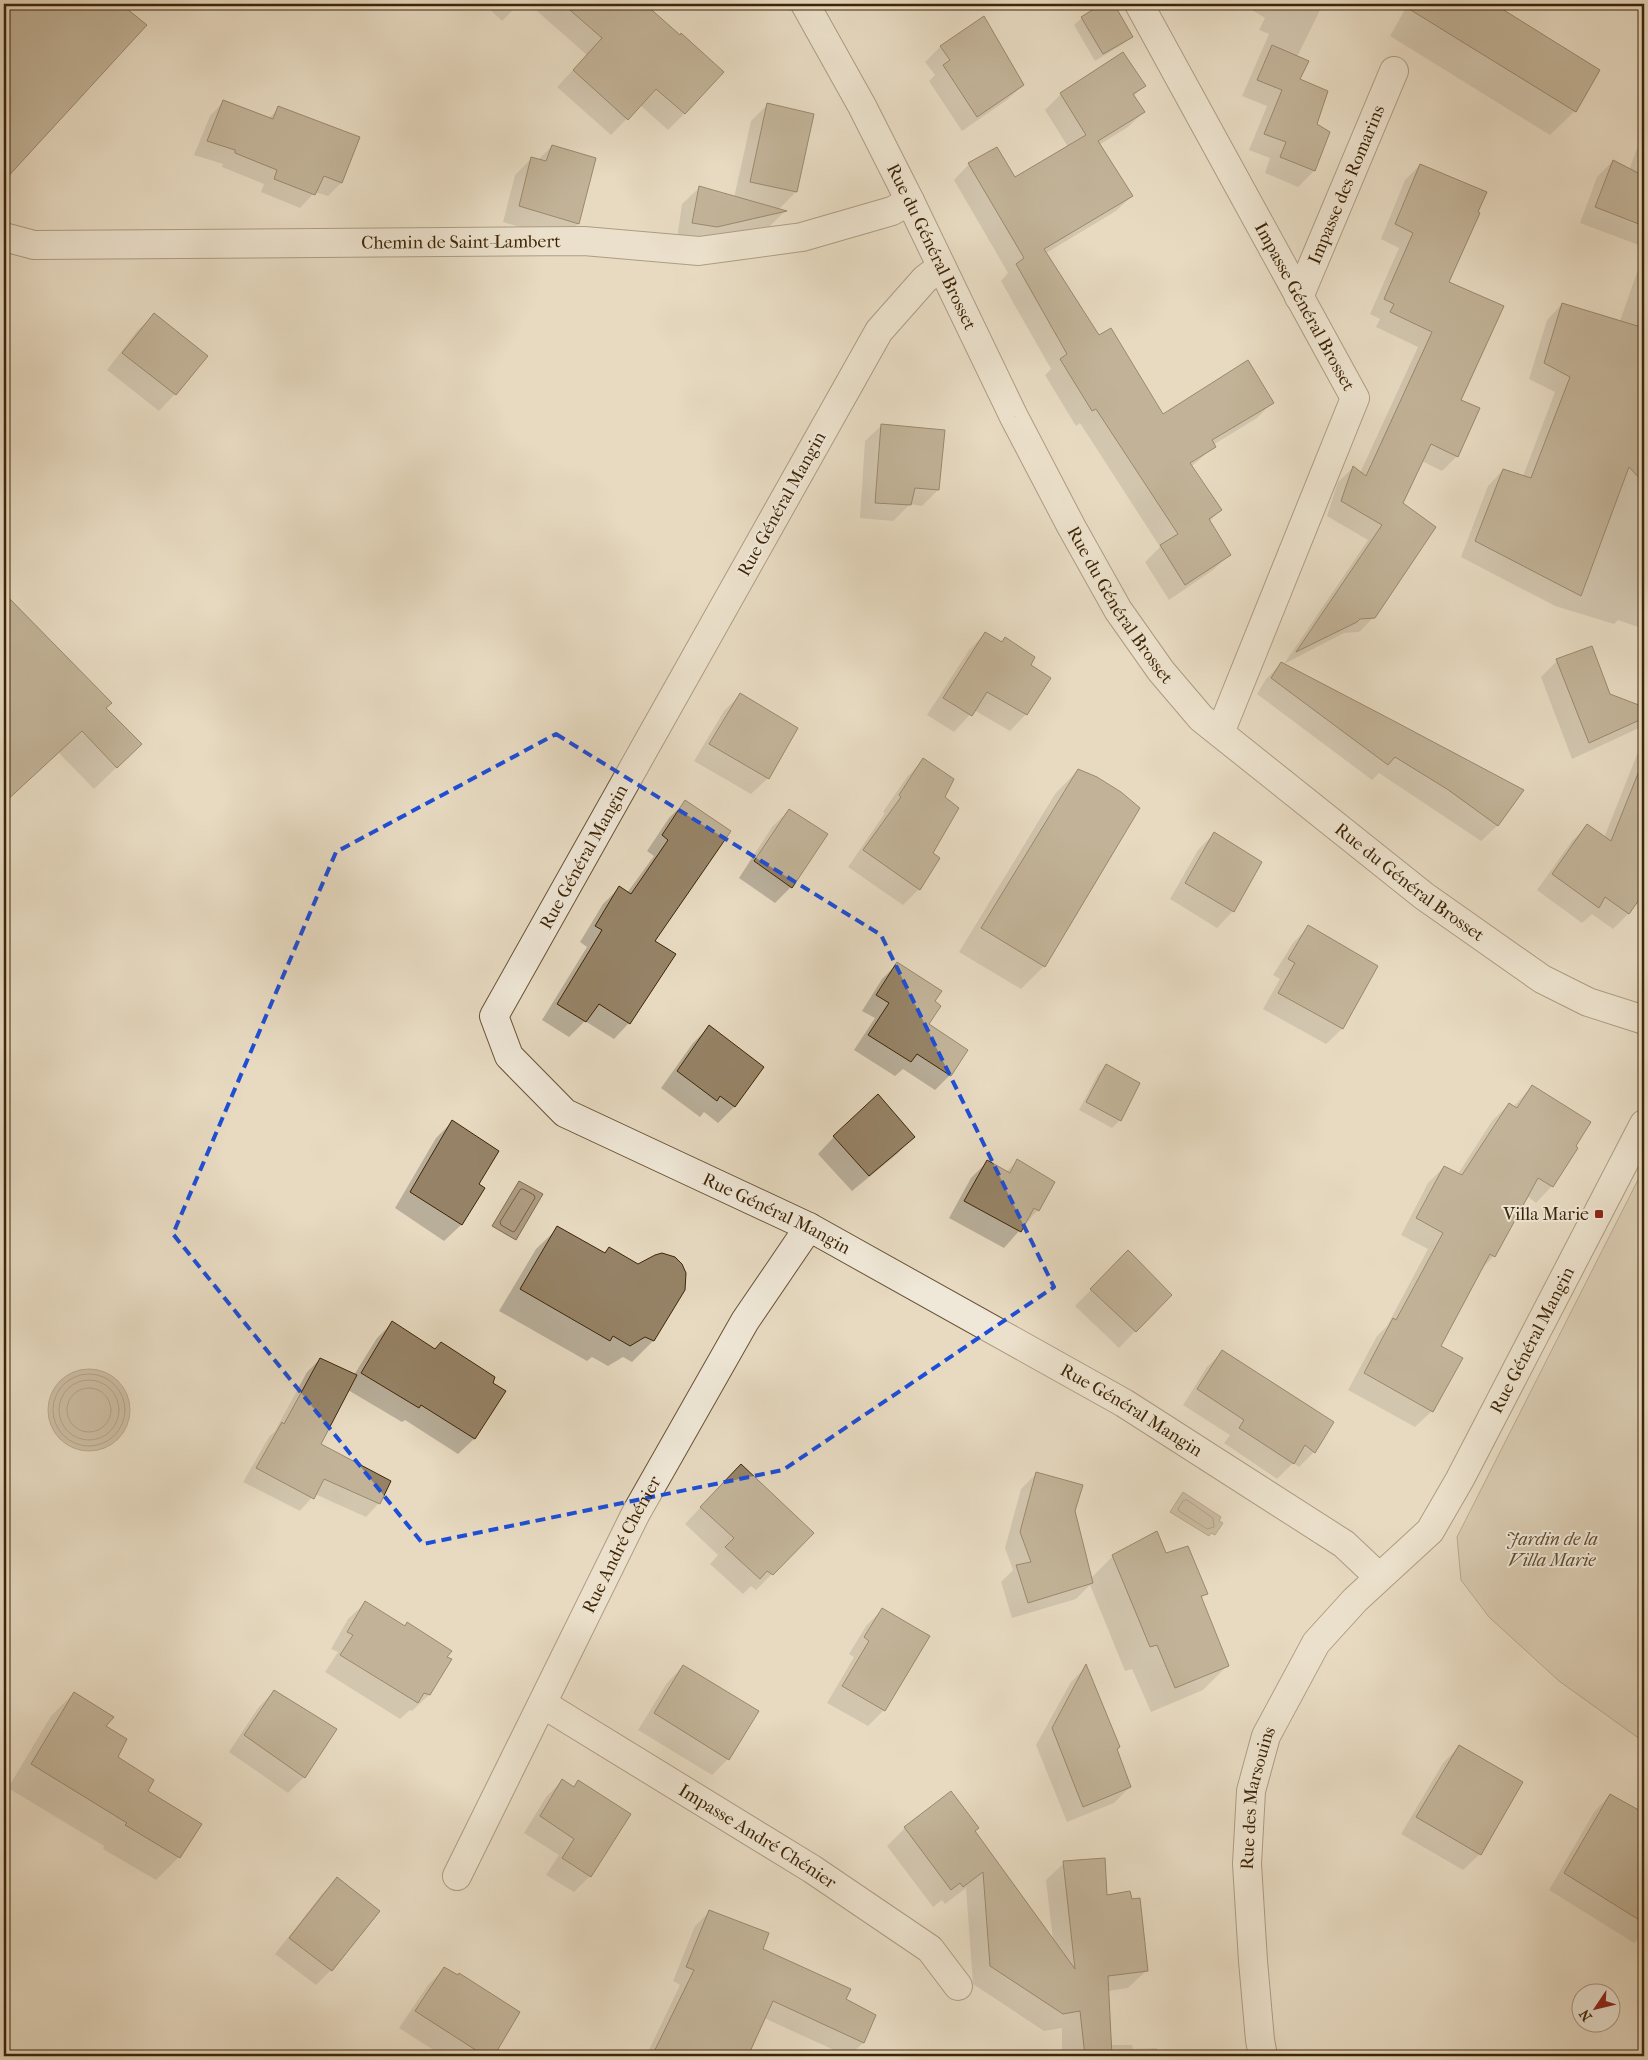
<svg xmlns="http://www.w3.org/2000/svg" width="1648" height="2060" font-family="'IM FELL French Canon',serif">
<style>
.green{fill:#cabba1;stroke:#847054}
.water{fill:#ae9c81;stroke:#816c50}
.shadow{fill:#0003}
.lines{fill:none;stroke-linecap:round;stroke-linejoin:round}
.shore{stroke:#766044;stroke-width:1}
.building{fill:#968367;stroke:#3e2506}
.minor-casing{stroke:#685235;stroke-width:30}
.minor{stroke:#efe7d7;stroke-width:28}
.marked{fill:none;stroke:#1d4ed8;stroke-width:4;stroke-dasharray:10 6;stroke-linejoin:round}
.poi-dot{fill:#8f2418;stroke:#efe7d7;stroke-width:2}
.labels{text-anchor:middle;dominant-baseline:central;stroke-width:4;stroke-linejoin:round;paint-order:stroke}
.street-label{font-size:18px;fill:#3e2506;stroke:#efe7d7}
.poi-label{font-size:18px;fill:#3e2506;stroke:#efe7d7;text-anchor:end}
.park-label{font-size:18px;font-style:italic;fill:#614a2d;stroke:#efe7d7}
</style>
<rect width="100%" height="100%" fill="#e7dac1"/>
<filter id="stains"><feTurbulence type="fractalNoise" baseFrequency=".004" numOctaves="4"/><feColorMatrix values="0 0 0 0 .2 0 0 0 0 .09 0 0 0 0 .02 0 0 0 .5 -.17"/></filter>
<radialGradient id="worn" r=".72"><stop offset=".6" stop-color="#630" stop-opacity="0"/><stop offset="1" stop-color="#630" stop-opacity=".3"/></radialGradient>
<path class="green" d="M1644 1168V1742L1559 1681 1489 1617 1461 1580 1457 1537Z"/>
<g class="water">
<path d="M519 1181 543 1194 516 1240 492 1226Z"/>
<circle cx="89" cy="1410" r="41"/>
<path d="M1183 1492 1221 1517 1219 1521 1223 1523 1215 1535 1211 1533 1209 1536 1170 1512Z"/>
</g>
<g class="shadow">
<path d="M4 4H119L145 25 4 178Z"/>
<path d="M484 4H519L502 21Z"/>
<path d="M529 4H643L680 37 684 114 668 130 640 105 611 135 557 87 587 55Z"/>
<path d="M1105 4H1113L1131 36 1123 44 1095 61 1074 25 1082 18Z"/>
<path d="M1251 4H1323L1297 57 1298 79 1316 124 1314 171 1298 187 1265 173 1270 158 1249 150 1267 106 1242 96 1269 34 1259 30 1265 18 1249 8Z"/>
<path d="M1408 4H1492L1599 71 1575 111 1550 135 1390 36Z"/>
<path d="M983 17 1023 85 1007 100 962 131 929 81 935 75 925 62 940 47Z"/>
<path d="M1144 86 1133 97 1144 112 1128 127 1099 145 1132 196 1116 211 1046 253 1099 337 1163 415 1272 403 1257 418 1213 445 1214 447 1191 467 1221 510 1209 522 1229 555 1213 570 1169 600 1145 562 1160 547 1080 423 1076 426 1045 375 1051 369 1001 281 1008 273 954 180 969 164 1015 179 1068 147 1045 110 1061 94Z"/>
<path d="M223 102 268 119 279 108 341 183 328 196 315 192 300 208 261 192 264 184 222 167 223 164 194 155 210 116Z"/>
<path d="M767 105 796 192 778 210 784 212 769 227 700 243 677 239 682 204 699 188 734 198 751 121Z"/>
<path d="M1644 129V247L1580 223 1597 177 1613 161 1629 170Z"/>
<path d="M552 146 578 224 562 240 503 222 515 175 532 158 538 160Z"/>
<path d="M1420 165 1447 283 1460 401 1457 456 1442 471 1422 461 1401 503 1374 617 1359 632 1344 633 1284 664 1368 540 1327 516 1338 482 1353 468 1360 473 1418 347 1376 327 1380 319 1370 314 1399 248 1381 239 1405 180Z"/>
<path d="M1644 258V629L1618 620 1614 624 1555 606 1461 557 1488 486 1503 470 1523 476 1555 392 1529 379 1547 320 1562 304 1620 321 1641 261Z"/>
<path d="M154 315 206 356 175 394 159 411 107 370 137 331Z"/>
<path d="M881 426 938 490 922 506 910 504 893 521 860 518 865 441Z"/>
<path d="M4 595 110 703 105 708 118 766 94 789 58 752 4 803Z"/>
<path d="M986 633 1001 643 1005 638 1029 665 1026 714 1010 731 974 710 954 732 927 715 969 650Z"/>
<path d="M1557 661 1609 695 1644 709V723L1639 728 1572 759 1541 677Z"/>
<path d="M1282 663 1523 790 1497 826 1481 841 1379 773 1372 780 1257 694 1266 679Z"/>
<path d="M740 695 768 778 751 794 694 761 724 711Z"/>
<path d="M1644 737V891L1628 914 1613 929 1592 914 1582 923 1537 890 1572 841 1587 826 1604 838Z"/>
<path d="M923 760 943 797 931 853 919 889 903 905 848 867 885 813 883 812 907 777Z"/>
<path d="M1078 770 1044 966 1021 989 959 952 1055 794Z"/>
<path d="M685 802 654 941 629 1023 614 1039 585 1021 569 1037 542 1020 587 947 580 942 603 904 619 888 627 893 654 856 647 851 669 818Z"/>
<path d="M789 810 791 887 775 903 739 878 772 827Z"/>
<path d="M1214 834 1233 911 1217 928 1170 899 1198 850Z"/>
<path d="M1308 927 1376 967 1342 1029 1326 1044 1263 1009 1280 979 1273 975 1293 943Z"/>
<path d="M897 964 933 1002 927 1024 966 1050 950 1075 935 1090 903 1069 895 1076 854 1050 875 1018 862 1011 882 979Z"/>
<path d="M709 1027 763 1067 734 1107 718 1123 704 1112 700 1117 661 1088 693 1043Z"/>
<path d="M1106 1066 1120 1120 1112 1128 1079 1110 1098 1074Z"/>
<path d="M1532 1086 1552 1186 1536 1203 1527 1196 1494 1256 1480 1270 1439 1346 1432 1411 1415 1427 1348 1390 1377 1336 1387 1326 1428 1249 1401 1235 1428 1183 1444 1167 1458 1174 1492 1121 1509 1104 1513 1107Z"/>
<path d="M453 1121 477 1184 483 1188 461 1225 444 1241 395 1208 436 1138Z"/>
<path d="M834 1137H913L897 1154 852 1191 818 1154Z"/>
<path d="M988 1161 1006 1172 1017 1161 1038 1210 1004 1248 949 1218 971 1178Z"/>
<path d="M558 1228 603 1254 609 1248 654 1340 632 1362 623 1357 608 1366 592 1357 587 1361 499 1311 536 1249Z"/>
<path d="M1128 1252 1170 1295 1119 1348 1075 1306Z"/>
<path d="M392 1323 504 1392 474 1439 458 1454 405 1420 402 1422 348 1390 319 1444 379 1503 366 1517 315 1494 300 1511 243 1482 269 1437 275 1431 307 1372 320 1359 354 1375 377 1338Z"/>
<path d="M1222 1352 1314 1452 1299 1467 1293 1463 1277 1479 1224 1443 1230 1435 1183 1405 1207 1367Z"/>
<path d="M1037 1473 1073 1511 1091 1578 1113 1556 1165 1555 1206 1594 1201 1599 1228 1665 1203 1690 1151 1712 1132 1669 1125 1671 1090 1585 1076 1599 1012 1618 1001 1582 1013 1570 1005 1548 1021 1489Z"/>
<path d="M725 1481 772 1574 756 1590 751 1586 743 1594 710 1564 718 1555 685 1524Z"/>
<path d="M365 1603 404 1627 407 1624 445 1657 450 1659 429 1695 412 1711 410 1710 400 1719 325 1672 338 1652 331 1649 348 1619Z"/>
<path d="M882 1610 884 1710 868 1726 827 1703 854 1657 849 1654 866 1626Z"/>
<path d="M683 1666 728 1759 712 1775 638 1730 667 1683Z"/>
<path d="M1086 1667 1130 1787 1114 1803 1067 1822 1036 1745 1071 1682Z"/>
<path d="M274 1691 304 1777 288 1793 229 1752 258 1708Z"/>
<path d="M74 1693 104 1726 116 1757 146 1791 179 1857 156 1880 103 1849 104 1846 8 1788 51 1716Z"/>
<path d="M1459 1747 1480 1854 1463 1870 1401 1834 1443 1763Z"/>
<path d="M562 1781 573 1788 579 1782 590 1876 574 1892 546 1875 559 1855 524 1833 546 1797Z"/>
<path d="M1610 1795 1644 1815V1933L1634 1943 1549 1890 1594 1812Z"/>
<path d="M905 1828 974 1831 1053 1940 1046 1880 1064 1863 1106 1896 1146 1971 1128 1988 1108 1991 1111 2045H1132L1133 2049 1157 2048V2056H1062V2028L1044 2031 973 1984 966 1888 945 1904 942 1900 933 1907 887 1846Z"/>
<path d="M337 1879 378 1911 331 1970 316 1985 275 1954 322 1894Z"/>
<path d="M710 1911 761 1949 844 2000 874 2016 863 2043 849 2056H847L764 2018 745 2056H712L702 2051 700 2056H646L680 1985 673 1981 695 1926Z"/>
<path d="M445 1968 518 2013 492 2056H443L399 2028 428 1985Z"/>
<path d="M1413 2052V2056H1367L1370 2053Z"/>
</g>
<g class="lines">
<g class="shore">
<path d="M523 1189 534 1195 535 1198 515 1231 513 1232 501 1225 500 1222 520 1190Z"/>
<circle cx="89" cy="1410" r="36"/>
<circle cx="89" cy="1410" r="30"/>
<circle cx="89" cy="1410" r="22"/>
<path d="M1187 1500 1213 1518 1214 1527 1207 1529 1179 1511 1178 1509 1183 1501Z"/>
</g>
</g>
<g class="building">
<path d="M4 4H121L147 25 4 181Z"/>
<path d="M563 4H645L680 35 681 33 724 72 685 114 656 89 628 120 573 70 602 38Z"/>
<path d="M1102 4H1114L1133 37 1103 54 1081 17Z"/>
<path d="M1401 4H1494L1600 70 1576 112Z"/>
<path d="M984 16 1024 85 977 117 943 65 950 60 940 46Z"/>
<path d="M1272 45 1309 61 1300 79 1328 91 1317 124 1330 132 1315 171 1280 157 1286 142 1264 134 1282 90 1257 80Z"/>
<path d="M1123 52 1146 86 1133 94 1145 112 1098 141 1133 196 1044 249 1099 335 1111 328 1163 414 1248 360 1274 403 1212 440 1216 447 1190 463 1222 510 1209 519 1231 555 1185 585 1160 545 1178 534 1096 409 1092 411 1060 359 1067 354 1016 264 1024 258 968 163 997 147 1015 177 1086 135 1060 93Z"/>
<path d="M223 100 273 119 278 106 360 137 342 183 324 176 315 195 274 179 277 170 235 153V150L207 141Z"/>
<path d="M767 103 814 114 797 192 750 182Z"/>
<path d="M552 145 596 158 579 224 519 206 531 157 546 161Z"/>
<path d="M1613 160 1644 176V226L1595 207Z"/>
<path d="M1420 164 1487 192 1478 212 1480 213 1449 282 1504 306 1461 400 1480 408 1458 457 1431 444 1403 503 1436 527 1375 618 1360 619 1357 622 1296 652 1382 525 1341 501 1353 466 1366 476 1432 332 1390 312 1394 304 1384 299 1413 233 1395 224Z"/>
<path d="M699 186 787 211 717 227 692 223Z"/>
<path d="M1562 303 1644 328V483L1629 467 1581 596 1475 541 1503 469 1531 478 1570 377 1544 363Z"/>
<path d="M154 313 208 356 176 395 122 353Z"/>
<path d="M881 424 945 430 939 490 915 488 911 505 875 503Z"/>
<path d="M4 593 112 703 106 708 142 744 117 768 82 731 4 803Z"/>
<path d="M985 632 1002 642 1005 637 1035 657 1031 665 1051 678 1027 715 987 692 972 716 943 698Z"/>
<path d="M1592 646 1610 694 1644 707V718L1589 743 1556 659Z"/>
<path d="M1281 662 1392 720 1524 790 1498 826 1447 789 1395 757 1388 765 1271 678Z"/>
<path d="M740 693 798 728 769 779 709 744Z"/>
<path d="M923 758 954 779 945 797 959 808 933 853 940 858 920 890 863 850 901 797 899 795Z"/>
<path d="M1643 761 1644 893 1629 914 1605 897 1599 908 1552 874 1587 824 1611 841Z"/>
<path d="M1078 769 1097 777 1121 792 1140 808 1045 967 981 928Z"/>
<path d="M685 800 731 831 655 941 676 954 630 1024 599 1004 586 1022 557 1004 602 930 595 926 619 886 631 894 668 840 662 835Z"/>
<path d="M789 809 828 834 792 888 754 861Z"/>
<path d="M1214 832 1262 862 1234 912 1185 883Z"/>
<path d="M1308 925 1378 966 1343 1029 1278 993 1295 963 1288 959Z"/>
<path d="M897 962 942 991 935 1001 941 1006 929 1024 968 1050 951 1076 917 1054 911 1062 868 1035 889 1003 876 995Z"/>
<path d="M709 1025 764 1067 735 1107 720 1096 717 1101 677 1071Z"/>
<path d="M1106 1064 1140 1083 1121 1121 1086 1102Z"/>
<path d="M1532 1085 1591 1122 1576 1146 1578 1148 1553 1187 1538 1178 1495 1257 1490 1254 1441 1346 1463 1358 1433 1412 1364 1373 1393 1318 1396 1320 1443 1233 1416 1218 1444 1166 1462 1175 1509 1103 1517 1108Z"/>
<path d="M878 1094 915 1137 869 1176 833 1136Z"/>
<path d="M452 1120 499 1151 479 1184 485 1188 462 1225 410 1192Z"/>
<path d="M1017 1159 1055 1182 1039 1211 1034 1208 1021 1232 964 1201 987 1160 1010 1173Z"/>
<path d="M557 1226 605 1253 609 1247 638 1264 655 1255 662 1253 675 1257 682 1264 686 1273 685 1290 654 1341 645 1337 630 1346 613 1336 610 1341 520 1289Z"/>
<path d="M1128 1250 1172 1295 1136 1332 1090 1289Z"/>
<path d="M392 1321 435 1349 441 1342 495 1377 493 1383 506 1391 475 1439 421 1405 419 1408 361 1373Z"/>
<path d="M1222 1350 1334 1422 1315 1453 1305 1445 1294 1464 1239 1428 1244 1420 1197 1389Z"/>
<path d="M320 1358 357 1375 321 1444 391 1481 380 1504 324 1479 314 1499 256 1468 282 1422 284 1424Z"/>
<path d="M741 1464 814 1533 773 1575 767 1571 760 1579 725 1547 734 1538 700 1507Z"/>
<path d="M1036 1472 1083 1485 1075 1511 1093 1583 1028 1603 1016 1565 1031 1562 1020 1532Z"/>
<path d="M1157 1531 1166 1553 1188 1546 1208 1594 1201 1596 1229 1666 1175 1688 1157 1645 1150 1647 1112 1555Z"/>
<path d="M365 1601 405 1626 407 1622 452 1651 447 1657 452 1659 430 1695 424 1693 418 1703 340 1655 353 1635 347 1632Z"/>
<path d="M882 1608 930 1636 885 1711 842 1686 869 1641 864 1637Z"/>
<path d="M1086 1664 1120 1747 1117 1749 1131 1787 1083 1807 1052 1728Z"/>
<path d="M683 1665 759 1711 729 1760 654 1713Z"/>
<path d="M274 1690 337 1729 305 1778 244 1735Z"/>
<path d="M74 1692 114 1717 106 1726 127 1739 118 1757 154 1780 148 1791 202 1824 180 1858 125 1825 127 1823 31 1764Z"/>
<path d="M1459 1745 1523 1782 1481 1855 1416 1817Z"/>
<path d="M562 1779 574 1787 578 1780 631 1814 591 1877 562 1858 574 1839 540 1816Z"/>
<path d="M951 1791 979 1828 975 1831 1075 1969 1063 1861 1105 1858 1107 1895 1130 1891 1132 1899 1140 1898 1148 1971 1108 1976 1112 2056H1085L1080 2011 1063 2014 990 1966 983 1872 963 1887 960 1883 951 1890 904 1827Z"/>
<path d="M1610 1794 1644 1813V1923L1564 1873Z"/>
<path d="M337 1877 380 1911 332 1971 289 1938Z"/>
<path d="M709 1910 769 1933 763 1949 851 1989 846 1999 876 2015 864 2043 773 2001 748 2056H652L694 1970 686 1967Z"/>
<path d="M444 1967 458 1975 459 1973 520 2012 494 2056H485L415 2011Z"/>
</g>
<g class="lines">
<g class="minor-casing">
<g id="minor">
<path id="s1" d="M805 4 862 106 910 201 1014 417 1071 526 1118 610 1161 671 1201 718 1424 896 1542 979 1588 1002 1644 1020"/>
<path id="s2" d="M1139 4 1355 398 1220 733"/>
<path id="s3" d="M4 237 34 245 584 241 699 251 802 237 892 211 910 201"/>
<path id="s4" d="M941 267 925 279 879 331 494 1016 509 1056 565 1113 809 1227 1124 1403 1344 1544 1379 1577"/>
<path id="s5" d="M1299 297 1394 71"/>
<path id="s6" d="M543 1704 812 1869 930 1949 958 1986"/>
<path id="s7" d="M457 1876 636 1513 745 1321 809 1227"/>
<path id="s8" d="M1263 2056 1260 2040 1253 1961 1247 1864 1251 1791 1266 1736 1316 1643 1355 1600 1430 1531 1460 1479 1644 1124"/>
</g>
</g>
<use href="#minor" class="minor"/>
</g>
<path d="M0 0H1648V2060H0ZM556 734 881 935 1054 1287 783 1470 423 1544 173 1234 336 852Z" fill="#e7dac1" fill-opacity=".55" fill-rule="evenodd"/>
<path class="marked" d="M556 734 881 935 1054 1287 783 1470 423 1544 173 1234 336 852Z"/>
<rect class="poi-dot" x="1594" y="1209" width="10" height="10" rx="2.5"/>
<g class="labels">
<g class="street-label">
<text stroke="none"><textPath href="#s5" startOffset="122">Impasse des Romarins</textPath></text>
<text stroke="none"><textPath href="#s3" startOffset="458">Chemin de Saint-Lambert</textPath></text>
<text stroke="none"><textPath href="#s1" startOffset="274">Rue du Général Brosset</textPath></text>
<text stroke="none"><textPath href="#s2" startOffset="345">Impasse Général Brosset</textPath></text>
<text transform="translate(782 504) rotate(-61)">Rue Général Mangin</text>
<text stroke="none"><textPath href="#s1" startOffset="679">Rue du Général Brosset</textPath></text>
<text transform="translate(584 857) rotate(-61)">Rue Général Mangin</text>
<text stroke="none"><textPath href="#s1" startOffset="1084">Rue du Général Brosset</textPath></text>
<text stroke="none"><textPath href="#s4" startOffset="1232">Rue Général Mangin</textPath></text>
<text stroke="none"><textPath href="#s8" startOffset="805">Rue Général Mangin</textPath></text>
<text stroke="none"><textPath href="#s4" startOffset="1638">Rue Général Mangin</textPath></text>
<text stroke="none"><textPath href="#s7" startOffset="370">Rue André Chénier</textPath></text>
<text stroke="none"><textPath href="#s8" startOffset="260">Rue des Marsouins</textPath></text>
<text stroke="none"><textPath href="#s6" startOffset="252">Impasse André Chénier</textPath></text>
</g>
<g class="poi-label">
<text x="1589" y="1214">Villa Marie</text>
</g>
<g class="park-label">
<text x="1552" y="1539">Jardin de la<tspan x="1552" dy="21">Villa Marie</tspan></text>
</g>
</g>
<rect width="1648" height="2060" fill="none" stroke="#e7dac1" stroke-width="20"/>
<rect x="5" y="5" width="1638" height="2050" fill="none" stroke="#3e2506" stroke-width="2.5"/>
<rect x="10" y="10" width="1628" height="2040" fill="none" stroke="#3e2506"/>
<g transform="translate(1596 2008) rotate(235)"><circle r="24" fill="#efe7d7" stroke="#a89983"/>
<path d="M0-4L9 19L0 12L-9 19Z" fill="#8f2418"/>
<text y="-8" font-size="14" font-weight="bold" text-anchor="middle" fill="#3e2506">N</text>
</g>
<rect width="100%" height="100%" filter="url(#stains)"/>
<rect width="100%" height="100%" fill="url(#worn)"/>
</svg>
